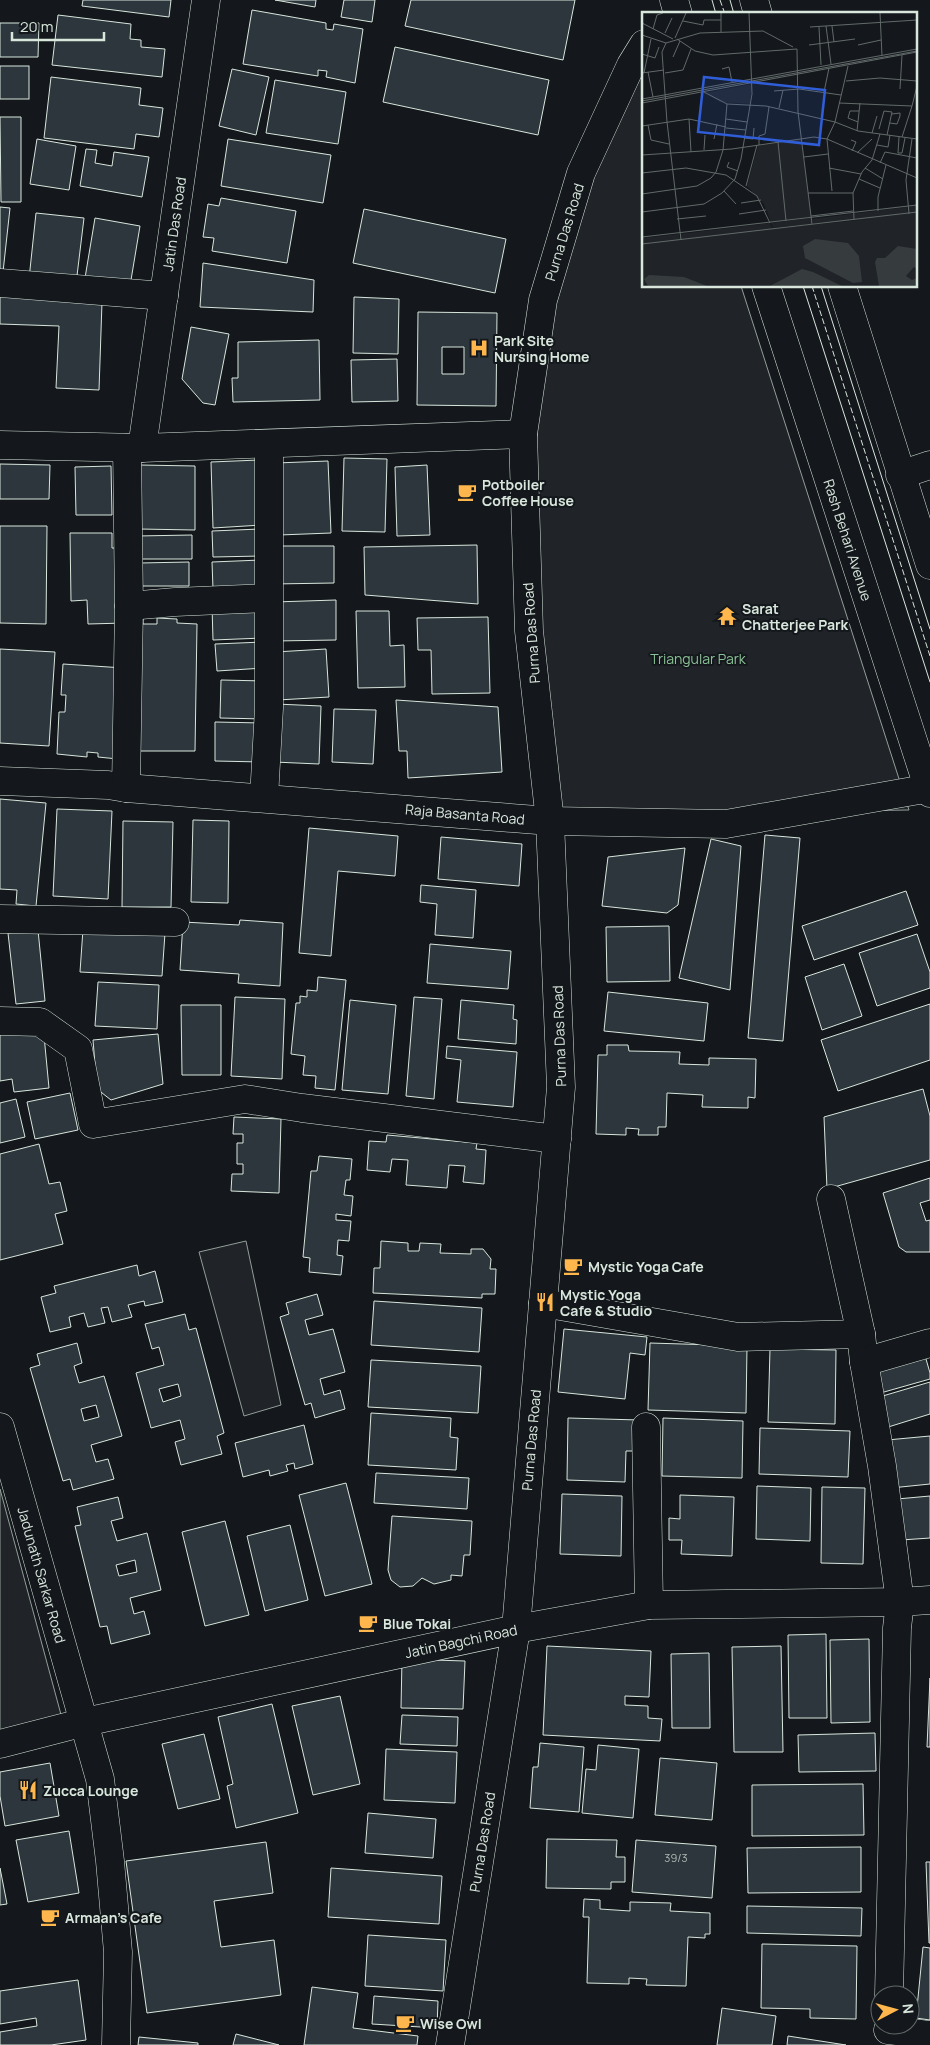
<svg xmlns="http://www.w3.org/2000/svg" width="930" height="2045" font-family="Manrope,sans-serif">
<style>
.green{fill:#202428;stroke:#939e99}
.building{fill:#2c363c;stroke:#d8e6dc;fill-rule:evenodd}
.lines{fill:none;stroke-linecap:round;stroke-linejoin:round}
.minor-casing{stroke:#d8e6dc;stroke-width:29}
.major-casing{stroke:#d8e6dc;stroke-width:29}
.minor{stroke:#14181c;stroke-width:28}
.major{stroke:#14181c;stroke-width:28}
.tram{stroke:#d8e6dc;stroke-width:1}
.fence{stroke:#d8e6dc;stroke-width:1;stroke-dasharray:6 2.5;stroke-linecap:butt}
.labels{text-anchor:middle;dominant-baseline:central;stroke-width:4;stroke-linejoin:round;paint-order:stroke}
.number-label{font-size:11px;fill:#adbab4}
.street-label{font-size:14px;fill:#d8e6dc;stroke:#14181c}
.poi-label{font-size:14px;font-weight:bold;fill:#d8e6dc;stroke:#14181c;text-anchor:start}
.park-label{font-size:14px;fill:#8ac095;stroke:#14181c}
.inset-road{fill:none;stroke:#626a69;stroke-width:1}
.view{fill:#305dd8;fill-opacity:0.15;stroke:#305dd8;stroke-width:2.5}
.inset-edge{fill:none;stroke:#d8e6dc;stroke-width:2.5}
</style>
<rect width="100%" height="100%" fill="#14181c"/>
<g class="green">
<path d="M644 60V286H741L909 810 558 815 539 623 533 436 549 308 591 179Z"/>
<path d="M246 1241 281 1405 244 1416 199 1252Z"/>
<path d="M0 1489 63 1722 0 1737Z"/>
</g>
<g class="building">
<path d="M83 0H171L169 17 82 6Z"/>
<path d="M275 0H316L315 7Z"/>
<path d="M344 0H375L372 22 341 17Z"/>
<path d="M411 0H575L563 60 405 26Z"/>
<path d="M252 10 326 23V29L333 30 334 24 363 29 355 83 326 77 327 71 318 70V76L243 64Z"/>
<path d="M58 15 131 24 130 39 141 40V47L165 49 162 77 52 65Z"/>
<path d="M0 23H39L38 57H0Z"/>
<path d="M395 47 549 80 538 135 383 102Z"/>
<rect x="0" y="66" width="29" height="33"/>
<path d="M232 69 269 77 256 135 219 126Z"/>
<path d="M51 77 141 88 139 105 163 108 159 137 136 134 134 149 44 138Z"/>
<path d="M275 80 346 92 338 144 266 133Z"/>
<path d="M0 117H21V202H1Z"/>
<path d="M37 139 76 146 69 190 30 184Z"/>
<path d="M228 139 331 155 323 203 221 186Z"/>
<path d="M86 149 97 150 95 163 112 166 114 152 149 157 142 197 80 186Z"/>
<path d="M221 198 296 211 287 263 212 251 214 238 203 237 208 204 219 206Z"/>
<path d="M0 207 10 208 3 272H0Z"/>
<path d="M364 209 506 239 495 293 353 263Z"/>
<path d="M36 213 84 218 76 284 29 279Z"/>
<path d="M95 218 140 226 130 286 85 278Z"/>
<path d="M203 263 314 280 313 312 200 307Z"/>
<path d="M0 290 102 302 99 390 56 388 59 326 0 324Z"/>
<path d="M354 297 399 299 398 354 353 353Z"/>
<path d="M418 312 497 313 496 406 417 405ZM442 347H464V374H442Z"/>
<path d="M191 327 229 334 215 405 203 403 182 379Z"/>
<path d="M319 340 320 400 233 402 232 378H238V342Z"/>
<path d="M397 359 398 401 352 402 351 360Z"/>
<path d="M344 458 387 459 385 532 342 531Z"/>
<path d="M259 460 262 525 213 528 211 462Z"/>
<path d="M328 461 331 533 279 535 276 463Z"/>
<path d="M0 464 50 465 49 499H0Z"/>
<path d="M140 465 195 466V530L139 529Z"/>
<path d="M427 465 430 535 397 536 395 467Z"/>
<path d="M111 466 112 515H76L75 467Z"/>
<path d="M0 526H47L46 624 0 623Z"/>
<path d="M260 529 262 556 213 557 212 531Z"/>
<path d="M70 533H112V548H121L125 623 88 624 87 600 71 601Z"/>
<path d="M192 535V559H136V536Z"/>
<path d="M477 545 478 604 365 595 364 547Z"/>
<path d="M274 546H334V583L273 584Z"/>
<path d="M261 560 262 587 213 589 212 562Z"/>
<path d="M189 562V586H140V563Z"/>
<path d="M336 600V640L275 641 274 602Z"/>
<path d="M262 603 263 638 213 640 212 606Z"/>
<path d="M356 611H389L390 646 404 645 405 687 358 688Z"/>
<path d="M488 617 490 693 432 694 431 650H418L417 618Z"/>
<path d="M139 618H143V624H157V618L177 619V623L197 624 195 751H138Z"/>
<path d="M263 642 264 668 217 671 215 644Z"/>
<path d="M0 649 55 652 49 746 0 743Z"/>
<path d="M326 649 329 697 278 700 275 652Z"/>
<path d="M63 664 124 668 118 759 98 757V753L87 752V757L57 754 59 712H65L66 695H61Z"/>
<path d="M221 680 265 681 264 719 220 718Z"/>
<path d="M396 700 498 707 502 772 408 778 407 751H399Z"/>
<path d="M276 704 321 706 319 764 274 762Z"/>
<path d="M334 709 376 710 373 764 332 762Z"/>
<path d="M215 722 262 723V762L215 761Z"/>
<path d="M0 799 46 803 36 906 16 904 17 890 0 889Z"/>
<path d="M57 809 112 811 108 899 53 896Z"/>
<path d="M193 820 229 821 228 903 191 902Z"/>
<path d="M123 821 173 822 171 907H122Z"/>
<path d="M309 828 398 836 395 876 338 871 331 956 299 953Z"/>
<path d="M765 835 800 838 783 1041 748 1038Z"/>
<path d="M441 837 522 844 519 886 438 879Z"/>
<path d="M711 839 741 846 730 990 679 978Z"/>
<path d="M685 848 678 905 667 913 602 906 608 857Z"/>
<path d="M421 885 476 890 473 938 435 935 437 904 420 902Z"/>
<path d="M906 891 918 925 814 960 802 926Z"/>
<path d="M240 920 283 923 280 986 238 983 239 974 180 970 183 922 239 925Z"/>
<path d="M669 926 670 981 607 982 606 927Z"/>
<path d="M83 929 165 933 162 976 80 972Z"/>
<path d="M38 930 45 1001 16 1004 8 933Z"/>
<path d="M917 934 930 972V988L877 1006 859 953Z"/>
<path d="M430 944 511 951 508 989 427 983Z"/>
<path d="M844 964 862 1016 822 1030 805 977Z"/>
<path d="M318 977 346 980 335 1090 315 1088 316 1076 303 1075 305 1056 291 1054 296 1003H300V996L307 997V990L317 991Z"/>
<path d="M98 982 159 985 157 1029 95 1026Z"/>
<path d="M608 992 708 1003 704 1041 604 1031Z"/>
<path d="M235 997 285 999 282 1079 231 1076Z"/>
<path d="M414 997 442 999 434 1099 406 1096Z"/>
<path d="M350 1000 396 1005 388 1094 342 1090Z"/>
<path d="M461 1000 514 1005 513 1019 517 1020 516 1044 458 1039Z"/>
<path d="M930 1004V1060L838 1091 821 1040Z"/>
<path d="M181 1005H221V1075H182Z"/>
<path d="M43 1025 49 1088 14 1092 12 1079 0 1081V1030Z"/>
<path d="M158 1034 163 1084 111 1100 97 1089 93 1040Z"/>
<path d="M607 1045H628L629 1051 680 1052 679 1064 709 1065V1058L756 1059 755 1098 748 1097V1108L702 1107 703 1095 667 1093 666 1127H658V1135H638L639 1129 626 1128V1135L596 1134 598 1055H607Z"/>
<path d="M447 1046 517 1052 513 1107 457 1102 461 1060 446 1058Z"/>
<path d="M923 1089 930 1116V1160L827 1189 824 1117Z"/>
<path d="M70 1093 78 1130 35 1139 27 1102Z"/>
<path d="M16 1099 25 1137 0 1143V1103Z"/>
<path d="M234 1117 281 1119 279 1193 231 1191 232 1174H243V1164H237V1143H243V1134H233Z"/>
<path d="M387 1135 477 1143 476 1149 486 1150 484 1184 463 1182 465 1166 449 1165 447 1188 406 1185 408 1160 392 1159 390 1172 367 1170 369 1141 386 1142Z"/>
<path d="M39 1144 49 1184 60 1182 67 1211 55 1214 63 1244 0 1260V1154Z"/>
<path d="M319 1156 352 1159 350 1180H346L344 1195 353 1196 351 1216 336 1214V1220L351 1221 349 1241 338 1240 337 1255 343 1256 341 1275 309 1272 310 1258 303 1257 311 1171H317Z"/>
<path d="M930 1178V1200L920 1203 926 1221 930 1220V1252H906L899 1247 883 1193Z"/>
<path d="M381 1241 408 1243V1251H419L420 1243 441 1244 440 1253 471 1254V1249H483L491 1259 490 1269H496L495 1294H482V1298L373 1293 374 1268H380Z"/>
<path d="M137 1265 139 1276 155 1271 163 1302 145 1306 144 1301 128 1305 132 1317 112 1322 108 1307 101 1308 105 1323 88 1327 84 1313 69 1317 71 1327 50 1332 41 1297 56 1293 54 1286Z"/>
<path d="M317 1294 323 1315 305 1320 309 1335 333 1329 345 1372 320 1379 324 1395 340 1390 345 1409 315 1418 311 1403 305 1405 280 1317 289 1314 286 1303Z"/>
<path d="M374 1301 482 1308 479 1352 371 1345Z"/>
<path d="M185 1314 189 1330 196 1328 224 1433 217 1436 222 1454 181 1465 175 1442 185 1439 180 1420 151 1428 136 1373 164 1365 159 1347 152 1349 145 1324ZM178 1384 181 1396 163 1402 159 1389Z"/>
<path d="M564 1329 647 1337 645 1355 630 1353 625 1399 558 1392Z"/>
<path d="M77 1343 82 1363 74 1366 79 1383 104 1376 122 1436 91 1445 96 1462 108 1459 114 1479 73 1490 70 1479 63 1481 30 1368 40 1365 37 1354ZM96 1405 99 1417 84 1421 81 1409Z"/>
<path d="M650 1343 747 1346 746 1413 648 1410Z"/>
<path d="M770 1349 836 1350 835 1424 768 1422Z"/>
<path d="M924 1352 930 1373V1379L877 1394 869 1368Z"/>
<path d="M371 1360 481 1366 478 1413 368 1407Z"/>
<path d="M930 1382V1414L885 1428 876 1398Z"/>
<path d="M371 1413 451 1418 450 1437 458 1438 456 1470 368 1465Z"/>
<path d="M568 1418 639 1420V1451H626L625 1482 567 1480Z"/>
<path d="M663 1418 743 1421 742 1478 662 1476Z"/>
<path d="M304 1425 313 1464 295 1469 294 1463 286 1465 288 1471 270 1476 269 1470 243 1477 235 1443Z"/>
<path d="M760 1428 850 1431 848 1477 759 1474Z"/>
<path d="M930 1436V1484L891 1488 887 1440Z"/>
<path d="M376 1473 469 1478 467 1509 374 1503Z"/>
<path d="M346 1483 372 1584 325 1596 299 1495Z"/>
<path d="M757 1486 811 1488 810 1541 756 1539Z"/>
<path d="M822 1487 865 1488 863 1564 821 1563Z"/>
<path d="M562 1494 622 1496 621 1556 560 1554Z"/>
<path d="M680 1495 734 1497 732 1556 681 1554 682 1540H669V1518L680 1519Z"/>
<path d="M930 1496V1538L901 1540 897 1499Z"/>
<path d="M118 1497 123 1518 111 1521 117 1541 147 1533 161 1590 130 1598 134 1614 144 1611 150 1634 111 1644 107 1626 100 1627 75 1526 81 1525 77 1507ZM135 1560 137 1572 119 1576 116 1565Z"/>
<path d="M392 1516 472 1521 470 1555H464L462 1576 451 1575V1580L434 1584 422 1578 413 1586 400 1587 391 1580 388 1570Z"/>
<path d="M225 1521 249 1615 205 1626 182 1532Z"/>
<path d="M290 1525 308 1600 265 1611 247 1536Z"/>
<path d="M826 1634 827 1718H789L788 1635Z"/>
<path d="M869 1639 870 1722 831 1723 830 1640Z"/>
<path d="M547 1646 651 1651 649 1697 625 1696V1705L648 1706V1718L662 1719 660 1741 543 1735Z"/>
<path d="M781 1646 783 1752H734L732 1647Z"/>
<path d="M709 1653 710 1728H672L671 1654Z"/>
<path d="M402 1659 465 1661 463 1709 401 1708Z"/>
<path d="M930 1678V1747H927Z"/>
<path d="M340 1696 360 1784 313 1795 292 1706Z"/>
<path d="M272 1704 298 1813 236 1828 227 1786 233 1784 218 1717Z"/>
<path d="M402 1715 458 1717 457 1746 400 1744Z"/>
<path d="M875 1733 876 1771 799 1772 798 1735Z"/>
<path d="M204 1734 220 1799 178 1809 162 1744Z"/>
<path d="M540 1743 584 1747 579 1812 530 1808 533 1767H538Z"/>
<path d="M598 1745 639 1749 633 1818 582 1813 586 1769 596 1770Z"/>
<path d="M386 1749 457 1752 455 1803 384 1800Z"/>
<path d="M660 1758 717 1763 712 1820 655 1815Z"/>
<path d="M50 1763 59 1816 5 1826 0 1796V1772Z"/>
<path d="M863 1784 864 1835 752 1836V1785Z"/>
<path d="M368 1813 436 1819 433 1858 365 1853Z"/>
<path d="M69 1831 79 1893 28 1902 16 1840Z"/>
<path d="M547 1839 617 1840 616 1857H625V1882H611V1889L546 1888Z"/>
<path d="M636 1840 716 1846 712 1898 632 1892Z"/>
<path d="M266 1842 273 1893 214 1901 221 1947 274 1940 281 1995 147 2013 126 1861Z"/>
<path d="M861 1847V1892L748 1893 747 1848Z"/>
<path d="M926 1862H930V1943H929Z"/>
<path d="M0 1868 7 1904 0 1905Z"/>
<path d="M331 1868 442 1876 439 1924 328 1917Z"/>
<path d="M584 1899 600 1900V1909L630 1911V1902L671 1903 670 1911 710 1913V1934H705V1938L688 1937 686 1986 646 1985 647 1979 629 1978V1984L587 1983 589 1917H583Z"/>
<path d="M747 1906 862 1908 861 1936 747 1933Z"/>
<path d="M368 1935 446 1940 443 1991 365 1986Z"/>
<path d="M762 1944 857 1946 856 2019 810 2018V2009L761 2008Z"/>
<path d="M923 1947 930 1948V2020L916 2018Z"/>
<path d="M78 1980 86 2040 51 2045H0V2032L37 2026 36 2018 0 2024V1991Z"/>
<path d="M312 1987 358 1993 353 2028 418 2036 417 2045H304Z"/>
<path d="M374 1996 438 2001 437 2028 372 2024Z"/>
<path d="M722 2008 776 2016 772 2045H717Z"/>
<path d="M236 2034 279 2045H233Z"/>
<path d="M788 2036 846 2045H787Z"/>
<path d="M139 2037 198 2043V2045H138Z"/>
</g>
<g class="lines">
<g class="minor-casing">
<g id="minor">
<path d="M0 283 164 296"/>
<path d="M0 445 142 448 523 434"/>
<path d="M142 448 206 0"/>
<path d="M900 475 930 465"/>
<path d="M129 606 175 602 268 598"/>
<path d="M0 781 108 785 126 788 550 821 726 824 930 788"/>
<path d="M126 788 129 606 127 448"/>
<path d="M264 798 269 708V445"/>
<path d="M0 919 175 922"/>
<path d="M0 1021 40 1022 78 1049 93 1124 245 1099 302 1108 557 1139"/>
<path d="M831 1199 861 1334 864 1362 882 1466 900 1602 897 1628 889 1995"/>
<path d="M543 1303 738 1337 861 1334"/>
<path d="M864 1362 930 1343"/>
<path d="M0 1427 100 1779 110 1861 118 1952 116 2045"/>
<path d="M646 1427 649 1605"/>
<path d="M0 1744 85 1722 516 1629 649 1605 900 1602 930 1600"/>
<path d="M888 2030 930 2035"/>
<path d="M450 2045 516 1629 561 1087 550 821 529 631 523 434 543 300 581 173 631 65 644 44"/>
</g>
</g>
<g class="major-casing">
<g id="major">
<path d="M674 0 678 14"/>
<path d="M754 0 758 14"/>
<path d="M766 286 930 793"/>
<path d="M842 286 930 565"/>
</g>
</g>
<use href="#minor" class="minor"/>
<use href="#major" class="major"/>
<g class="tram">
<path d="M712 0 716 14"/>
<path d="M730 0 734 14"/>
<path d="M803 286 930 682"/>
<path d="M821 286 930 629"/>
</g>
<g class="fence">
<path d="M720 0 725 14"/>
<path d="M812 286 930 656"/>
</g>
</g>
<defs>
<g id="hospital-bare" transform="scale(1.5)"><path d="M-5-5h3v3.5h4V-5h3V5h-3V1.5h-4V5h-3Z" fill="#ffb74d" stroke="#14181c" stroke-width="2.5" paint-order="stroke"/></g>
<g id="cafe-bare" transform="scale(1.5)"><path d="M-5.5-4.5H6V0H3Q3 3.5 0 3.5H-2.5Q-5.5 3.5-5.5 0ZM3-3.2v2h1.7v-2ZM-6 4.5H4V6H-6Z" fill="#ffb74d" stroke="#14181c" stroke-width="2.5" paint-order="stroke"/></g>
<g id="temple-bare" transform="scale(1.5)"><path d="M0-6L5-2H3V0L6.5 2.5H4V6H1.5V3h-3V6H-4V2.5H-6.5L-3 0V-2H-5Z" fill="#ffb74d" stroke="#14181c" stroke-width="2.5" paint-order="stroke"/></g>
<g id="restaurant-bare" transform="scale(1.5)"><path d="M-5-6h1v4h1v-4h1v4h1v-4h1v5L-1.5 .5V6h-2V.5L-5-1ZM5-6V6H3V1.5H1.5Q1.5-4 5-6Z" fill="#ffb74d" stroke="#14181c" stroke-width="2.5" paint-order="stroke"/></g>
</defs>
<g fill-rule="evenodd">
<use href="#hospital-bare" x="479" y="348"/>
<use href="#cafe-bare" x="467" y="492"/>
<use href="#temple-bare" x="727" y="616"/>
<use href="#cafe-bare" x="573" y="1266"/>
<use href="#restaurant-bare" x="545" y="1302"/>
<use href="#cafe-bare" x="368" y="1623"/>
<use href="#restaurant-bare" x="28" y="1790"/>
<use href="#cafe-bare" x="50" y="1917"/>
<use href="#cafe-bare" x="405" y="2023"/>
</g>
<g class="labels">
<g class="number-label">
<text x="676" y="1857">39/3</text>
</g>
<g class="street-label">
<text transform="translate(174 224) rotate(-82)">Jatin Das Road</text>
<text transform="translate(564 232) rotate(-73)">Purna Das Road</text>
<text transform="translate(848 540) rotate(72)">Rash Behari Avenue</text>
<text transform="translate(531 633) rotate(-94)">Purna Das Road</text>
<text transform="translate(465 814) rotate(5)">Raja Basanta Road</text>
<text transform="translate(559 1036) rotate(-92)">Purna Das Road</text>
<text transform="translate(531 1440) rotate(-85)">Purna Das Road</text>
<text transform="translate(42 1575) rotate(74)">Jadunath Sarkar Road</text>
<text transform="translate(461 1641) rotate(-12)">Jatin Bagchi Road</text>
<text transform="translate(482 1842) rotate(-81)">Purna Das Road</text>
</g>
<g class="poi-label">
<text x="494" y="340">Park Site<tspan x="494" dy="16">Nursing Home</tspan></text>
<text x="482" y="484">Potboiler<tspan x="482" dy="16">Coffee House</tspan></text>
<text x="742" y="608">Sarat<tspan x="742" dy="16">Chatterjee Park</tspan></text>
<text x="588" y="1266">Mystic Yoga Cafe</text>
<text x="560" y="1294">Mystic Yoga<tspan x="560" dy="16">Cafe &amp; Studio</tspan></text>
<text x="383" y="1623">Blue Tokai</text>
<text x="43" y="1790">Zucca Lounge</text>
<text x="65" y="1917">Armaan's Cafe</text>
<text x="420" y="2023">Wise Owl</text>
</g>
<g class="park-label">
<text x="698" y="658">Triangular Park</text>
</g>
</g>
<g transform="translate(642 12)">
<rect width="275" height="275" fill="#14181c"/>
<path d="M110 72 108 92 78 90 62 81ZM159 127 169 205 129 210 122 192 105 174 116 134ZM275 193V274H0V226L37 222 38 227V222L128 211 130 216H137L228 207 171 212 170 207 265 195 266 201V195ZM169 206 170 212 131 216 129 211Z" fill="#202428"/>
<path d="M173 227 206 231 217 244 220 270 211 271 163 246 161 234ZM256 234 275 237V257L272 255 264 264 270 268 275 266V274H237L233 250 235 246H243ZM160 257 171 260 200 274H128ZM7 263 42 265 65 274H6L2 267Z" fill="#363b3e"/>
<path class="inset-road" d="M238 1 240 44M62 8H79M41 9 61 13 62 8M0 11 31 27M184 14 189 52M190 14 192 30M168 15 275 8M177 15 179 53M11 17 15 3 21 1M79 20V1M23 21 30 6M0 23 24 31M33 26 44 1M35 27 53 39 71 43 155 37 156 100 170 212M167 33 213 27M216 33 239 28M0 42 13 46 17 35M31 45 38 29M80 57 87 55 90 70M6 60 11 85M0 61 22 58M2 61 9 27M23 61 41 58 49 37M204 69 238 66 275 69M258 77 260 43M60 79 85 92 124 94 193 110 216 119 275 127M132 79 157 77 199 83M182 80 187 56M0 87 275 37M0 89 275 39M0 91 275 40M197 91 270 94 275 74M137 96 141 78M47 107 49 140M84 107 105 110M216 110 206 106 208 99H217M248 111 255 112 258 104V101L250 102M6 113 9 128 27 132M0 114 47 107 84 115M84 116 104 118M237 117 242 99 250 100 245 123M215 119 218 91M230 121 235 104M257 125 256 141H260L263 126M260 125 270 94M103 126 111 127 112 116M72 127 75 112M209 128 214 130 210 139M136 130 144 209M117 133V124L123 122 127 95M235 133 246 135 248 123M62 138 63 123M215 141 230 127M0 143 90 137 172 125 185 127 275 166M162 145 186 142M87 150 85 155 96 159M238 151 243 140 275 146M187 156 219 162M223 156 241 167M0 161 44 156 84 163 115 184 128 211M217 167 238 176M104 174 115 133M82 179 94 192M190 179 185 127 193 110 206 54M166 181H211M0 182 55 174 69 166 74 160 81 138 85 92M99 191 119 188M236 199V185L244 153M0 200 62 192 80 181 93 167 99 147 110 82 107 1M97 202 124 198M267 202 264 168 270 127M169 204 211 199M35 207 64 204M212 208 211 181 220 160 230 148 238 122M0 225 275 193M39 228 25 110 20 40 24 31 58 21 121 19 151 35M0 232 275 200"/>
<path class="view" d="M62 65 183 78 177 133 56 120Z"/>
<rect width="275" height="275" class="inset-edge"/>
</g>
<g transform="translate(895 2010) rotate(84)"><circle r="24" fill="#14181c" stroke="#626a69"/>
<path d="M0-4L9 19L0 12L-9 19Z" fill="#ffb74d"/>
<text y="-8" font-size="14" font-weight="bold" text-anchor="middle" fill="#d8e6dc">N</text>
</g>
<path d="M12 32v8h92v-8" fill="none" stroke="#d8e6dc" stroke-width="2.5"/>
<text x="20" y="32" font-size="15" fill="#d8e6dc" stroke="#14181c" stroke-width="4" paint-order="stroke">20 m</text>
</svg>
